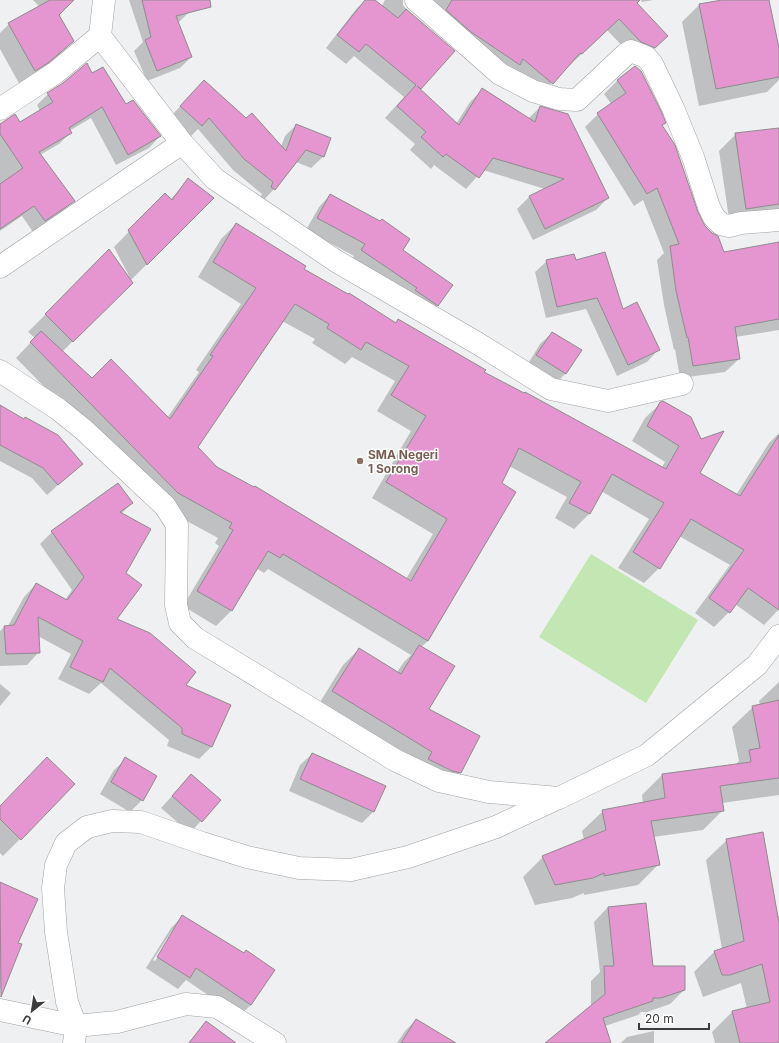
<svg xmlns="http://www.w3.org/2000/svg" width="779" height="1043" font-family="Inter,sans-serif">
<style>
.green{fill:#c3e7b3}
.shadow{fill:#0003;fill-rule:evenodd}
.building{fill:#e595cf;stroke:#8e8c8d;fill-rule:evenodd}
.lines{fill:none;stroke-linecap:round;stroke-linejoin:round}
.street-casing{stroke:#a1a1a3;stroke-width:23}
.street{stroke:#fff;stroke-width:22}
.education-dot{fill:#8d6e63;stroke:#fff;stroke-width:1.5}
.labels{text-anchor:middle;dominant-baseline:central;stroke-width:3;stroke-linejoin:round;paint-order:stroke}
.education-label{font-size:12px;font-weight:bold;fill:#785e54;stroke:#fff;text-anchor:start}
</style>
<rect width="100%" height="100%" fill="#eff0f2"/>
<path class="green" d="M591 554 698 620 646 703 539 637Z"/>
<g class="shadow">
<path d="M33 0H73L58 15 73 41 58 56 32 78 20 85 0 49V33L9 24 40 7Z"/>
<path d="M129 0H186L189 12 178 23 191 57 180 68 147 81 134 51 143 42Z"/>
<path d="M366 0H374L382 6 385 0H403V5L407 10 453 51 419 89 456 124 470 102 482 90 528 119 540 107 608 198 596 210 533 240 517 209 529 197 545 189 483 170 466 189 434 165 431 169 410 150 415 144 385 118 404 97 354 56 346 64 326 48 357 8Z"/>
<path d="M407 0H632L654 48 642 60 629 53 607 30 569 66 568 65 540 95Z"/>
<path d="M641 0H653L642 2Z"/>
<path d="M727 0H768L779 53V80L767 92 699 106 682 22 699 5Z"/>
<path d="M635 67 664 123 661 126 697 213 704 226 723 253 779 244V330L735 337 739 359 725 372 680 378 675 349 674 350 664 305 657 260 664 253 643 200 634 206 585 127 598 114 612 105 604 94 617 81Z"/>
<path d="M92 75 160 136 149 148 116 165 91 118 69 131 70 133 59 144 40 155 73 201 62 212 33 232 22 216 0 231V125L20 124 40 111 37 105 48 94Z"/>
<path d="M193 93 246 119 281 147 285 136 296 125 330 138 323 157 311 168 296 162 274 189 263 201 260 199 262 194 233 170 198 129 190 137 169 118Z"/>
<path d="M779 129V218L730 225 719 151 736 134Z"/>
<path d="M188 180 213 198 130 281 132 282 62 352 92 380 167 418 199 372 196 370 241 304 198 277 221 239 236 224 302 270 395 323 398 321 483 372 662 467 665 462 632 441 645 418 661 403 698 474 736 495 769 443 779 433V609L764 625 735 604 729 612 714 627 695 613 730 565 679 536 659 568 644 583 618 568 649 519 601 491 589 514 574 529 555 518 567 497 509 466 500 484 515 492 428 641 421 647 427 709 460 772 444 788 317 707 343 665 359 649 397 672 404 662 411 655 268 569 264 573 256 568 231 611 216 626 183 606 219 546 215 543 218 538 163 508 16 358 35 338 28 332 109 251 129 279 130 278 114 247 165 195 170 200ZM282 321 315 339 312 343 345 364 352 357 395 381 377 411 411 431 372 498 433 534 406 579 217 468 197 447Z"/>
<path d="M330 195 402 250 437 305 426 317 350 262 354 256 306 230 319 207Z"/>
<path d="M547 261H575L622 310 658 350 647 362 617 376 586 309 546 318 535 272Z"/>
<path d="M552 333 580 351 565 374 554 385 526 367 540 344Z"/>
<path d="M0 406 81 464 47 495 32 478 0 461Z"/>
<path d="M132 503 121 514 125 574 116 619 184 685 229 705 211 747 199 759 167 746 169 740 101 683 89 694 58 679 71 654 38 636 39 652 27 665 0 666V631L5 626H8L24 597 36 584 65 600 72 590 40 544 52 532Z"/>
<path d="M779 682V795L722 803 723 810 703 830 653 837 658 865 638 885 584 895V893L572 898 535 905 523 877 543 857 584 840 582 831 603 811 643 803 642 795 662 775 735 765 739 761 732 727 753 707 760 705 759 701Z"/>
<path d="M0 684 11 693 0 706Z"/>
<path d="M312 754 384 786 373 812 362 823 289 791 300 765Z"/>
<path d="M126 759 142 800 130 812 100 794 114 770Z"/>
<path d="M191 775 220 800 190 833 161 808Z"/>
<path d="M0 807 20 839 3 856 0 853Z"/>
<path d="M727 840 777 917 779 916V1043H715L712 1032 732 1012 747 1009 741 983 703 997 694 972 714 952 722 949 706 860Z"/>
<path d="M0 883 37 900 16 943 5 984 0 989Z"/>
<path d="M645 904 652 967 684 990 670 1004 647 1012H641L638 1015 605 1026 610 1043H548L591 1007V981L600 972 594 922 608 907Z"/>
<path d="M182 917 251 1005 239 1016 186 980 178 989 146 968 171 928ZM173 929H175L155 961 153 960Z"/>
<path d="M416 1020 454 1043H397L405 1031Z"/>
<path d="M206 1022 227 1043H188Z"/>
<path d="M654 1031V1043H621L627 1037Z"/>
</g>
<g class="building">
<path d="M50 0H74L59 15 74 41 48 63 35 71 8 23Z"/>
<path d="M142 0H210L211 7 176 16 192 57 157 71 145 40 151 37Z"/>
<path d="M365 0H375L398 18 406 9 455 51 421 89 417 86 459 125 482 88 535 122 540 106 568 114 609 198 545 229 529 196 564 179 493 158 479 178 446 154 443 157 421 137 426 132 397 106 416 85 366 44 359 52 337 35Z"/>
<path d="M452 0H640L637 3 668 36 655 48 641 42 619 19 582 54 580 53 553 84 523 59 520 65 471 32 446 10Z"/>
<path d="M722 0H769L779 48V77L716 89 699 4Z"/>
<path d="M87 63 92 73 103 67 126 104 133 100 161 136 128 155 102 107 69 128 72 133 39 152 75 201 45 221 34 206 0 229V184L23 168 0 134V124L15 114 20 122 53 102 47 93 63 83Z"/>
<path d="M635 66 641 71 662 113 666 123 662 125 675 145 698 212 705 226 712 233 718 236 724 252 779 242V319L735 327 740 359 693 366 688 337 687 338 676 291 670 246 679 244 657 188 647 194 597 113 626 93 617 80Z"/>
<path d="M204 80 246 118 252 113 286 151 296 124 331 138 324 157 306 150 275 190 271 187 273 182 244 159 209 118 202 126 180 106Z"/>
<path d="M779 128V204L746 209 735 133Z"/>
<path d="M188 178 214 198 147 265 128 230 165 193 172 200Z"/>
<path d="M330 194 380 221 382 219 410 239 403 250 453 285 438 306 415 290 417 288 361 250 365 244 317 218Z"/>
<path d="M236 223 306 266 304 269 348 294 349 293 396 323 398 319 486 370 484 372 524 393 525 392 666 469 679 446 647 426 660 402 663 401 691 417 701 439 724 431 700 473 740 496 779 435V610L748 588 730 613 709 598 744 550 691 519 660 569 633 552 664 503 612 474 590 514 569 503 581 482 519 448 502 483 516 492 428 641 283 554 280 558 268 551 232 611 197 591 233 530 229 528 232 523 178 493 30 342 41 331 92 378 111 359 170 419 213 356 210 355 256 288 213 262ZM295 304 329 324 327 328 361 350 366 342 409 366 391 395 426 416 386 482 447 519 411 581 255 486 254 487 217 467 198 447Z"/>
<path d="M109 249 133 283 73 342 45 314Z"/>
<path d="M605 252 623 309 637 302 660 350 628 365 597 298 557 307 546 260 574 254 576 260Z"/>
<path d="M552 332 582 350 566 374 536 355Z"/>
<path d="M0 405 24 419 25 417 58 435 83 464 58 485 43 468 0 445Z"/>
<path d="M118 483 133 503 120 512 151 529 126 573 142 585 117 619 150 633 196 672 186 685 231 705 212 747 182 734V728L110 668 103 682 70 667 83 641 38 617 40 653 6 654 4 626 14 625 36 583 67 600 84 577 51 531Z"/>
<path d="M419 645 455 666 429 709 480 736 461 773 452 771 428 759 432 752 332 691 359 648 401 674Z"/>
<path d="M779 700V778L720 786 724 811 651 821 660 865 604 876V873L593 878 555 885 542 856 606 830 602 810 665 798 662 774 751 762 749 750 760 748 752 706Z"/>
<path d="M312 753 386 786 374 812 300 779Z"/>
<path d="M47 757 75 784 21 840 0 819V806Z"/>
<path d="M125 757 157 776 143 801 111 782Z"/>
<path d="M191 774 221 800 202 822 172 796Z"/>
<path d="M763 832 779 923V1043H740L732 1011 770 1002 762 964 730 975H722L714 951 744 941 726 839Z"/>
<path d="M0 882 38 899 18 943 22 944 1 997Z"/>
<path d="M646 903 653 966H685V990L661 998H653V1001L603 1018 611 1043H545L605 994 604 966H614L608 907Z"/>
<path d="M182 915 244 953 246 950 275 970 251 1005 196 968 190 978 157 957Z"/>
<path d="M416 1019 456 1043H401Z"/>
<path d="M206 1021 236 1043H189Z"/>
</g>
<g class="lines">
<g class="street-casing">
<g id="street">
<path d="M104 0 100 36 182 143 215 179 336 261 477 343 551 389 608 401 682 384"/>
<path d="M416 0 500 74 533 91 559 99 577 100 626 54 631 51 646 57 652 64 673 108 693 157 709 207 714 217 721 224 729 226 741 223 779 220"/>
<path d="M0 109 55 73 100 36"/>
<path d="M0 267 182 143"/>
<path d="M0 371 58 409 84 430 165 506 177 525 176 605 180 623 195 638 395 760 439 781 489 792 559 798 647 755 757 665 779 636"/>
<path d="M0 1010 76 1026 117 1022 186 1004 217 1007 275 1043"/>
<path d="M74 1043 76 1026 67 1002 56 932 53 888 56 865 66 843 87 827 112 821 141 822 202 843 247 857 299 868 351 870 408 857 496 827 558 798"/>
</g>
</g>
<use href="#street" class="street"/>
</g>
<circle class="education-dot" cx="360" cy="461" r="4"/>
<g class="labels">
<g class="education-label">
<text x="368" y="454">SMA Negeri<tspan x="368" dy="14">1 Sorong</tspan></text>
</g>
</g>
<g transform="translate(32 1011) rotate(210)" stroke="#ffffff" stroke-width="3" paint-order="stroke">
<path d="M0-3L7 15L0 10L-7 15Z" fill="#3c3c3d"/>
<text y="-6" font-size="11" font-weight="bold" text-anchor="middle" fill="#3c3c3d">U</text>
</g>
<path d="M639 1023v6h70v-6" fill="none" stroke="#3c3c3d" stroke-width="2"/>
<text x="645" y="1023" font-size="12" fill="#3c3c3d" stroke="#ffffff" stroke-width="3" paint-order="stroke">20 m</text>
</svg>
